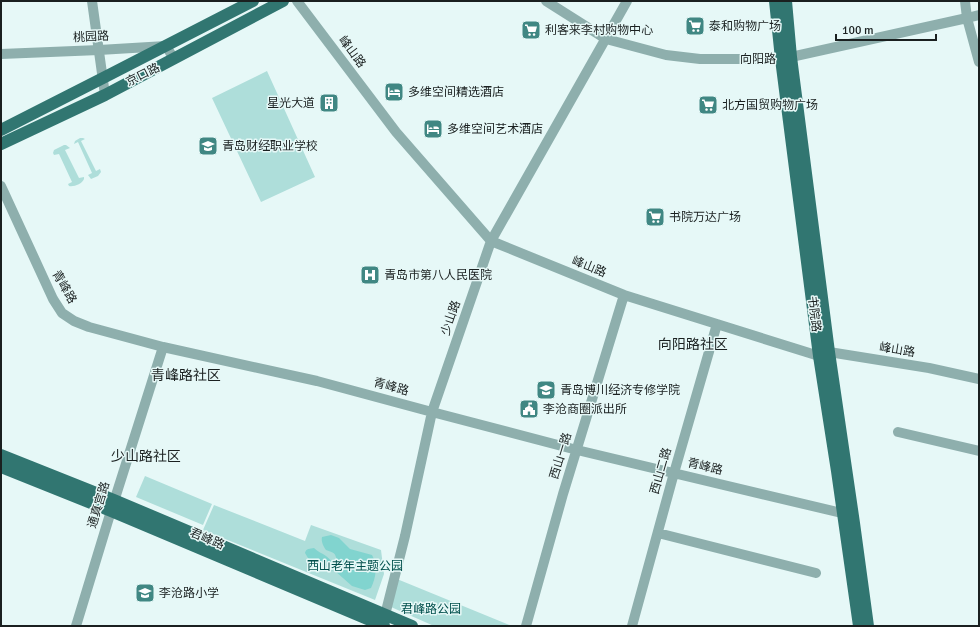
<svg xmlns="http://www.w3.org/2000/svg" width="980" height="627" font-family="Signika,'Noto Sans SC',sans-serif">
  <rect width="100%" height="100%" fill="#e6f8f7"/>
  <!-- green -->
  <path fill="#aededa" d="M267,71L315,177L261,202L212,98Z
    M80,138H83L85,139L81,141L96,171L100,169L101,172L98,176L91,179L88,175L92,173L78,142L74,144L75,141Z
    M64,145H66L70,148L65,150L79,178L84,177V179C82,184 74,187 69,186L68,184L72,182L59,154L54,155L53,153L54,150Z
    M145,476L212,504L203,525L136,497Z
    M214,505L305,541L311,525L381,550L384,574L375,600L203,530Z
    M397,579L512,626H434L391,607Z"/>
  <!-- water -->
  <path fill="#81d4cf" d="M331,535L339,538L350,549L372,555C378,565 376,578 371,588L365,590L352,586L335,571L318,566L308,558L305,553C306,548 310,549 314,548C318,552 322,553 326,556C329,558 331,561 333,563L337,561C335,552 334,553 326,550C323,546 321,541 322,537Z"/>
  <g fill="none" stroke-linecap="round" stroke-linejoin="round">
    <!-- minor -->
    <path stroke="#8eafad" stroke-width="10" d="M92,1L105,95
      M297,1L396,132L491,241L624,295L819,356L829,352L929,368L979,379
      M546,1L606,39L666,55L700,59H781
      M965,1L967,18L979,62
      M1,54L99,50L166,46L174,59
      M791,57L967,18L979,15
      M1,186L53,299L62,313L74,321L89,327L163,347L317,381L432,412L577,450L850,515
      M898,432L979,451
      M658,533L816,573
      M385,622V615L405,536L432,412L491,241L627,1
      M76,626L111,511L163,347
      M526,626L563,494L624,295
      M632,626L674,473L717,324"/>
    <!-- major -->
    <path stroke="#317671" stroke-width="12" d="M775,1L781,59L819,356L837,471L859,626
      M786,1L791,57L829,352L854,523L868,626
      M1,130L103,78L253,1
      M1,144L105,95L283,1
      M1,455L114,500L412,626
      M1,467L111,511L384,626"/>
  </g>
  <!-- icons -->
  <defs>
    <g id="supermarket-square" transform="scale(1)"><rect x="-9" y="-9" width="18" height="18" rx="4" fill="#408783" stroke="#e6f8f7"/><path d="M-6-5.5h2.5l.6 2H6L4.5 2H-2.5L-4.4-4H-6ZM-1.5 3.2a1.3 1.3 0 1 0 .1 0ZM3 3.2a1.3 1.3 0 1 0 .1 0Z" fill="#fff"/></g>
    <g id="hotel-square" transform="scale(1)"><rect x="-9" y="-9" width="18" height="18" rx="4" fill="#408783" stroke="#e6f8f7"/><path d="M-6-4.5h1.5V1H6V5H4.5V3h-9V5H-6ZM-4 0a1.8 1.8 0 1 1 3.6 0ZM.5 0V-2.5h3Q6-2.5 6 0Z" fill="#fff"/></g>
    <g id="building-square" transform="scale(1)"><rect x="-9" y="-9" width="18" height="18" rx="4" fill="#408783" stroke="#e6f8f7"/><path d="M-4-6H4V6H1V3H-1V6H-4ZM-2.5-4.3h1.7v1.8h-1.7ZM.8-4.3h1.7v1.8H.8ZM-2.5-1h1.7V.8h-1.7ZM.8-1h1.7V.8H.8Z" fill="#fff"/></g>
    <g id="school-square" transform="scale(1)"><rect x="-9" y="-9" width="18" height="18" rx="4" fill="#408783" stroke="#e6f8f7"/><path d="M0-5L7-2L0 1L-7-2ZM-4 1L0 2.5L4 1V4Q0 6-4 4Z" fill="#fff"/></g>
    <g id="hospital-square" transform="scale(1)"><rect x="-9" y="-9" width="18" height="18" rx="4" fill="#408783" stroke="#e6f8f7"/><path d="M-5-5h3v3.5h4V-5h3V5h-3V1.5h-4V5h-3Z" fill="#fff"/></g>
    <g id="university-square" transform="scale(1)"><rect x="-9" y="-9" width="18" height="18" rx="4" fill="#408783" stroke="#e6f8f7"/><path d="M0-5L7-2L0 1L-7-2ZM-4 1L0 2.5L4 1V4Q0 6-4 4Z" fill="#fff"/></g>
    <g id="civic-square" transform="scale(1)"><rect x="-9" y="-9" width="18" height="18" rx="4" fill="#408783" stroke="#e6f8f7"/><path d="M-.6-6.5H3V-4.5H.6V-3L4-1V1h2V6H-6V1h2V-1L-.6-3ZM-1.2 2.5V6h2.4V2.5Z" fill="#fff"/></g>
  </defs>
  <g fill-rule="evenodd">
    <use href="#supermarket-square" x="695" y="26"/>
    <use href="#supermarket-square" x="531" y="30"/>
    <use href="#hotel-square" x="394" y="92"/>
    <use href="#building-square" x="329" y="103"/>
    <use href="#supermarket-square" x="708" y="105"/>
    <use href="#hotel-square" x="433" y="129"/>
    <use href="#school-square" x="208" y="146"/>
    <use href="#supermarket-square" x="655" y="217"/>
    <use href="#hospital-square" x="370" y="275"/>
    <use href="#university-square" x="546" y="390"/>
    <use href="#civic-square" x="529" y="409"/>
    <use href="#school-square" x="145" y="593"/>
  </g>
  <g text-anchor="middle" dominant-baseline="central" stroke-width="3" stroke-linejoin="round" paint-order="stroke">
    <!-- poi labels -->
    <g font-size="12" fill="#1a2020" stroke="#e6f8f7" text-anchor="start">
      <text x="709" y="26">泰和购物广场</text>
      <text x="545" y="30">利客来李村购物中心</text>
      <text x="408" y="92">多维空间精选酒店</text>
      <text x="315" y="103" text-anchor="end">星光大道</text>
      <text x="722" y="105">北方国贸购物广场</text>
      <text x="447" y="129">多维空间艺术酒店</text>
      <text x="222" y="146">青岛财经职业学校</text>
      <text x="669" y="217">书院万达广场</text>
      <text x="384" y="275">青岛市第八人民医院</text>
      <text x="560" y="390">青岛博川经济专修学院</text>
      <text x="543" y="409">李沧商圈派出所</text>
      <text x="159" y="593">李沧路小学</text>
    </g>
    <!-- street labels -->
    <g font-size="12" fill="#1a2020" stroke="#e6f8f7">
      <text transform="translate(91 37) rotate(-3)">桃园路</text>
      <text transform="translate(352 52) rotate(53)">峰山路</text>
      <text x="758" y="59">向阳路</text>
      <text transform="translate(143 75) rotate(-27)">京口路</text>
      <text transform="translate(589 267) rotate(22)">峰山路</text>
      <text transform="translate(64 287) rotate(60)">青峰路</text>
      <text transform="translate(814 314) rotate(83)">书院路</text>
      <text transform="translate(451 318) rotate(-71)">少山路</text>
      <text transform="translate(897 350) rotate(9)">峰山路</text>
      <text transform="translate(391 387) rotate(15)">青峰路</text>
      <text transform="translate(561 456) rotate(-73)">西山一路</text>
      <text transform="translate(705 467) rotate(13)">青峰路</text>
      <text transform="translate(661 471) rotate(-74)">西山二路</text>
      <text transform="translate(99 505) rotate(-73)">通真宫路</text>
      <text transform="translate(207 539) rotate(23)">君峰路</text>
    </g>
    <!-- park labels -->
    <g font-size="12" fill="#004f4c" stroke="#e6f8f7">
      <text x="355" y="566">西山老年主题公园</text>
      <text x="431" y="609">君峰路公园</text>
    </g>
    <!-- quarter labels -->
    <g font-size="14" fill="#1a2020" stroke="#e6f8f7">
      <text x="693" y="344">向阳路社区</text>
      <text x="186" y="375">青峰路社区</text>
      <text x="146" y="456">少山路社区</text>
    </g>
  </g>
  <!-- border -->
  <rect width="980" height="627" fill="none" stroke="#1a2020" stroke-width="4"/>
  <!-- scale -->
  <path d="M836 34v6h100v-6" fill="none" stroke="#1a2020" stroke-width="2"/>
  <text x="842" y="34" font-size="12" fill="#1a2020" stroke="#e6f8f7" stroke-width="3" paint-order="stroke">100 m</text>
</svg>
